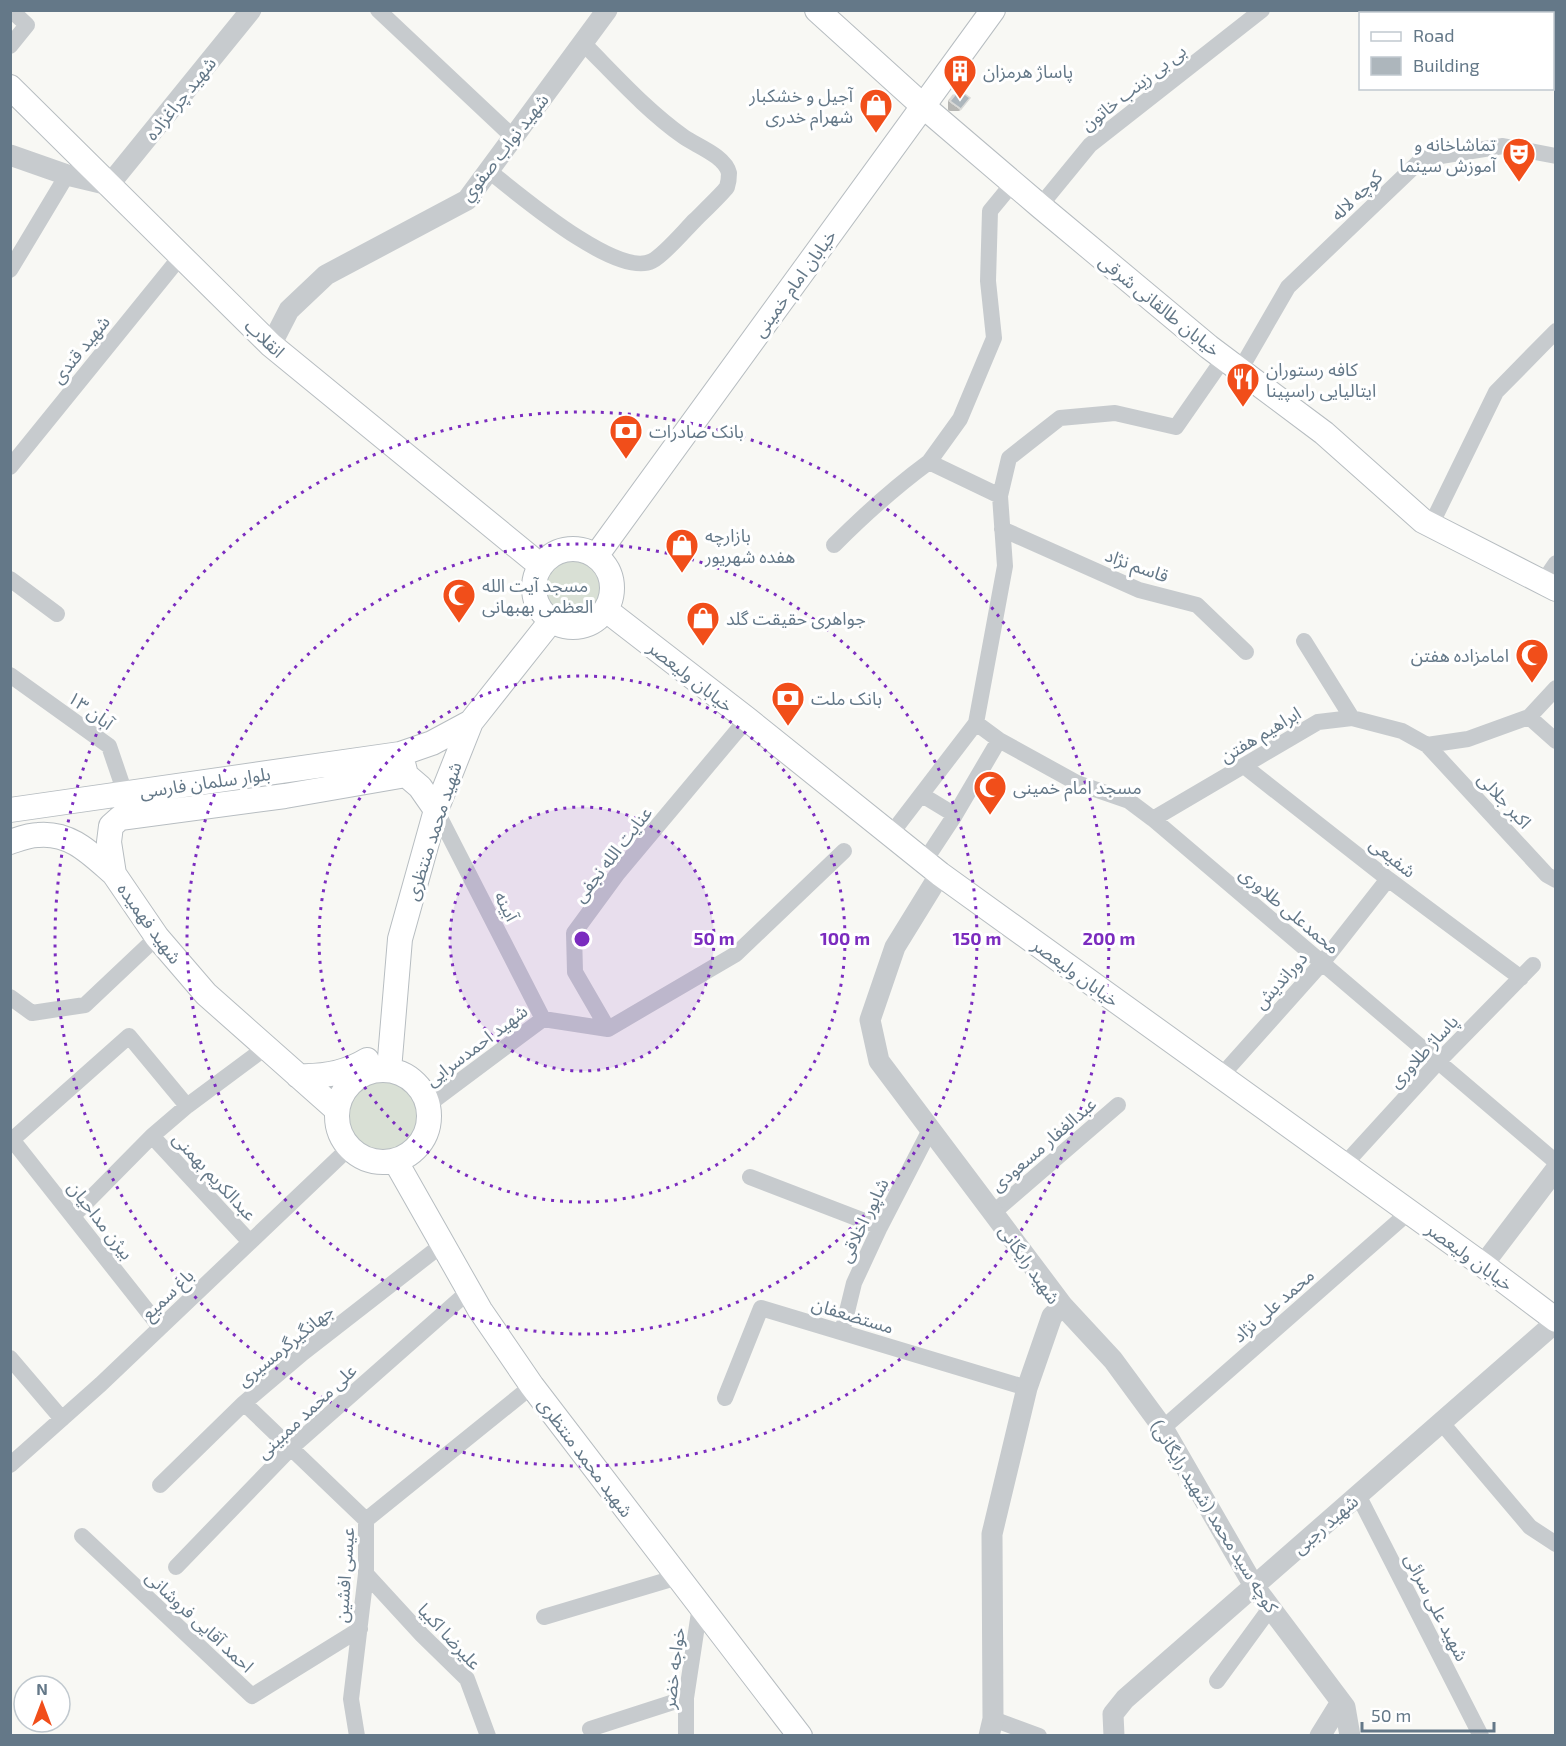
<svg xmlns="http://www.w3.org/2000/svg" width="1566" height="1746" font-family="'Exo 2','Noto Sans Arabic',sans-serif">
  <defs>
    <filter id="shadow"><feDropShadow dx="-5.5" dy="5.5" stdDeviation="0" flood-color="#0004"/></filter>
  </defs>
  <rect width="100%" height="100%" fill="#f8f8f4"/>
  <!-- green -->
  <path fill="#d9e0d5" d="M540 589a34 34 0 1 1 68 0a34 34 0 1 1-68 0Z
    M348 1116a35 35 0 1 1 70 0a35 35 0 1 1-70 0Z"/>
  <!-- building -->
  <path fill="#adb6bc" stroke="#d9d9d7" stroke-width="1.5" filter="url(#shadow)" d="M959,90L970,98L961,109L950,101Z"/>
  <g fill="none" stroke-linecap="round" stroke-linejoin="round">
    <!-- secondary casing -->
    <g stroke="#b7bdc1" stroke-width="26">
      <path id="secondary" d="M817,10L923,106L1040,206L1209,347L1324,433L1423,521L1556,589
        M10,87L271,345L541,566
        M534 588a39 39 0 1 1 78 0a39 39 0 1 1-78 0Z
        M596,556L993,10
        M606,610L747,719L940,874L1483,1265L1556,1320
        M402,759L406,775L420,787L436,810
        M10,810L400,754L432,743L471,722
        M10,842C19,839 29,835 38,835C71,832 91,854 114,874
        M337 1116a46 46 0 1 1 92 0a46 46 0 1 1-92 0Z
        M389,1070L400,939L436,810L471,722L551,621
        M298,1076C322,1077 346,1073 367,1060
        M337,1110L206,994L157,937L114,874L109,842L111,826L120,818L285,796L406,775
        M396,1162L480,1310L532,1386L800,1736"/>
    </g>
    <!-- minor -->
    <path stroke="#c7cbce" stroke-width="16" d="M378,10L514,138
      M10,46L27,25L11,10
      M489,171C517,193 617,279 652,261C664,255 685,230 695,220C702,213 723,193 727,187C728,184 729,176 729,173C725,156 697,146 684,137C646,110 616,76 583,43
      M1040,206L1090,145L1262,10
      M10,270L67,175
      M1240,370L1288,287L1422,159L1503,146L1556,156
      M10,467L181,256
      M1000,496L929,462L960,419L994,338L988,281L990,211L1013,183
      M1431,525L1496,392L1556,331
      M1002,529L1139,590L1197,605L1246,652
      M834,545C864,515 895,487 929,462
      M10,579L57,614
      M1543,582L1556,563
      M1304,641L1352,718
      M10,675L109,746L125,793
      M1529,717L1556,741
      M976,723L999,740L1077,783L1129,801L1153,819L1556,1162
      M1427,745L1547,875L1556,880
      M1244,766L1388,879L1521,978
      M922,795L955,815
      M436,810L543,1019
      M1153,819L1318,722L1352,718L1402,731L1427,745L1468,739L1529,717L1556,688
      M891,834L976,723L1005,566L1000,496L1009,458L1060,418L1115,413L1176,427L1224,358
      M924,862L955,815L999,740
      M10,997L32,1013L85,1005L157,937
      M608,1029L575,972L574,933L618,873L747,719
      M1221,1076L1322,963L1388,879
      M429,1104L543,1019L608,1029L736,954L844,851
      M152,1136L250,1242
      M10,1137L160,1327
      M13,1139L129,1036L187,1106
      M1344,1165L1438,1062L1533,965
      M750,1177L880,1227
      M994,1212L1118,1105
      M73,1216L152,1136L187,1106L265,1048
      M842,1332L854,1283L880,1227L930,1130
      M10,1358L62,1419
      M725,1398L761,1308L1027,1388
      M244,1403L366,1520
      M1441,1422L1530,1527L1556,1544
      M1163,1428L1409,1212
      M10,1465L101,1384L349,1148
      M160,1485L244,1403L303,1353L443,1244
      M1358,1495L1481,1736
      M82,1536L252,1696L360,1629
      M176,1567L291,1448L469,1291
      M366,1574L422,1635L467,1679L488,1736
      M544,1617L678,1577
      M1217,1681L1271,1607
      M993,1719L1039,1736
      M590,1729L686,1698
      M357,1736L351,1699L366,1574V1520L532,1386
      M686,1736V1698L700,1606"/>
    <!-- tertiary -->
    <path stroke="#c7cbce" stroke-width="21" d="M10,155L67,175L109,185L251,10
      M271,345L289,310L326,275L467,200L607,10
      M940,874L895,947L870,1020L879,1061L1063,1306L1113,1360L1163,1428L1254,1586L1345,1707L1350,1736
      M1483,1265L1556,1169
      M989,1736L993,1719L992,1534L1027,1388L1052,1316L1063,1306
      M1114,1736L1113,1714L1125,1699L1556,1322
      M1320,1736L1341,1702"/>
    <!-- secondary -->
    <use href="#secondary" stroke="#fff" stroke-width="24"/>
  </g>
  <!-- distance rings -->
  <circle cx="582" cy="939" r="132" fill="#7b2cbf" fill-opacity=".12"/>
  <g fill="none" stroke="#7b2cbf" stroke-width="3" stroke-dasharray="3 6">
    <circle cx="582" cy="939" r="132"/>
    <circle cx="582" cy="939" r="263"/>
    <circle cx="582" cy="939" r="395"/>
    <circle cx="582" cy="939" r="527"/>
  </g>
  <!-- icons -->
  <defs>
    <g id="building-pin" transform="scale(1.725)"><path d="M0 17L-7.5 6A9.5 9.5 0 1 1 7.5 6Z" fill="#f14e1a" stroke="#fff"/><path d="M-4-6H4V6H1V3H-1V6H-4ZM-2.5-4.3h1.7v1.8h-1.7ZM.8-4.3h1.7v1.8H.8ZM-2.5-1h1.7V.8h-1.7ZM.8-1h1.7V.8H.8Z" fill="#fff"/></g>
    <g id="shop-pin" transform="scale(1.725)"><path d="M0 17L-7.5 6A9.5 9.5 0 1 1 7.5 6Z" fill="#f14e1a" stroke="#fff"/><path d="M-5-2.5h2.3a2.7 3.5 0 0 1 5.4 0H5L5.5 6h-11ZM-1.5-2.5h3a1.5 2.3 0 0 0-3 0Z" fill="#fff"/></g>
    <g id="theatre-pin" transform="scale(1.725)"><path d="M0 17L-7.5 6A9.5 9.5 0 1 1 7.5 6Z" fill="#f14e1a" stroke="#fff"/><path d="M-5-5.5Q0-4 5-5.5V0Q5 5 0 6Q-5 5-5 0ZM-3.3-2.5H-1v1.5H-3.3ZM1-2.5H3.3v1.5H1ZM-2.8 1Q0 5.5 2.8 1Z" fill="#fff"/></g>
    <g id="restaurant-pin" transform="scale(1.725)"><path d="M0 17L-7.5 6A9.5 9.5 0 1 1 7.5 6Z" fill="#f14e1a" stroke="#fff"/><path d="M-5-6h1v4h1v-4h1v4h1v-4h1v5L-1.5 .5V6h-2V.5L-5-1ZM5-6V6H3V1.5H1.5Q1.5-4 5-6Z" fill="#fff"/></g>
    <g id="bank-pin" transform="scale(1.725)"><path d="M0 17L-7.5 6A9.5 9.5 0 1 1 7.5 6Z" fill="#f14e1a" stroke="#fff"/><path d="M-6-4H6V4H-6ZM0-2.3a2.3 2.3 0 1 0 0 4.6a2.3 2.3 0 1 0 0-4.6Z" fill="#fff"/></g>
    <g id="mosque-pin" transform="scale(1.725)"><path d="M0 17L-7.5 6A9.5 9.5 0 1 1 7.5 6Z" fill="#f14e1a" stroke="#fff"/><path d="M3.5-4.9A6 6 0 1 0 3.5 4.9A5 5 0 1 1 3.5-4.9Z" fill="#fff"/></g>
  </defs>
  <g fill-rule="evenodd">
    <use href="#building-pin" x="960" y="71"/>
    <use href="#shop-pin" x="876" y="105"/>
    <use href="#theatre-pin" x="1519" y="154"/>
    <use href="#restaurant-pin" x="1243" y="379"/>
    <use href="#bank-pin" x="626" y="431"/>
    <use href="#shop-pin" x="682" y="545"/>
    <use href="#mosque-pin" x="459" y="595"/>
    <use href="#shop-pin" x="703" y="618"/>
    <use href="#mosque-pin" x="1532" y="655"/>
    <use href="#bank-pin" x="788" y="698"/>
    <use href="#mosque-pin" x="990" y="787"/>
  </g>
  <g text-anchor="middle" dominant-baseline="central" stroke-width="6" stroke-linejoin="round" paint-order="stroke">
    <!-- poi labels -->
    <g font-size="18" fill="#647888" stroke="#fff" text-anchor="start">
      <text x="983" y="71">پاساژ هرمزان</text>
      <text x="853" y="95" text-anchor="end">آجیل و خشکبار<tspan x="853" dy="21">شهرام خدری</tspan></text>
      <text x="1496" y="144" text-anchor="end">تماشاخانه و<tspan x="1496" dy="21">آموزش سینما</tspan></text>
      <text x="1266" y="369">کافه رستوران<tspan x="1266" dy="21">ایتالیایی راسپینا</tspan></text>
      <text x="649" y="431">بانک صادرات</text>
      <text x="705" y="535">بازارچه<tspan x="705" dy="21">هفده شهریور</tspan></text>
      <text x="482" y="585">مسجد آیت الله<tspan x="482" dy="21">العظمی بهبهانی</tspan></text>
      <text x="726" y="618">جواهری حقیقت گلد</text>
      <text x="1509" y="655" text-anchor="end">امامزاده هفتن</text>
      <text x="811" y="698">بانک ملت</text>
      <text x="1013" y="787">مسجد امام خمینی</text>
    </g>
    <!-- street labels -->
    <g font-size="18" fill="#647888" stroke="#fff">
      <text transform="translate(1133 87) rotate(-38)">بی بی زینب خاتون</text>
      <text transform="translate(180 98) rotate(-51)">شهید چراغزاده</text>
      <text transform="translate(504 147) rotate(-52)">شهید نواب صفوي</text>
      <text transform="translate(1356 195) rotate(-44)">کوچه لاله</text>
      <text transform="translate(794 283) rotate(-54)">خیابان امام خمینی</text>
      <text transform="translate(1160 305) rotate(39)">خیابان طالقانی شرقی</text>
      <text transform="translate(265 338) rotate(43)">انقلاب</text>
      <text transform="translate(80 349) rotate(-51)">شهید قندی</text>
      <text transform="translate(1137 565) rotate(20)">قاسم نژاد</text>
      <text transform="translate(691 676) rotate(38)">خیابان ولیعصر</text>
      <text transform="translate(91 710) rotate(36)">۱۳ آبان</text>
      <text transform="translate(1260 734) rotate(-31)">ابراهیم هفتن</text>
      <text transform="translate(205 782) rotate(-8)">بلوار سلمان فارسی</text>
      <text transform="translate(1505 800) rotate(47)">اکبر جلالی</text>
      <text transform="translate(433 831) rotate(-72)">شهید محمد منتظری</text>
      <text transform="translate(612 854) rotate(-52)">عنایت الله نجفی</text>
      <text transform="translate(1393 857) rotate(38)">شفیعی</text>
      <text transform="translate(507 906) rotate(63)">آبینه</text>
      <text transform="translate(1290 910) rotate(40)">محمدعلی طلاوری</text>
      <text transform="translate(150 923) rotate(54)">شهید فهمیده</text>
      <text transform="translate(1076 972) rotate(36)">خیابان ولیعصر</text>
      <text transform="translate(1280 980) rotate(-48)">دوراندیش</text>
      <text transform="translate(476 1045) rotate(-37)">شهید احمدسرایی</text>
      <text transform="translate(1423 1051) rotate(-47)">پاساژ طلاوری</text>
      <text transform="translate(1043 1144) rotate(-41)">عبدالغفار مسعودی</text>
      <text transform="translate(215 1176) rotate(47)">عبدالکریم بهمنی</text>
      <text transform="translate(101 1220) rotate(52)">بیژن مداحیان</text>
      <text transform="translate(863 1220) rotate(-64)">شاپور اخلاقی</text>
      <text transform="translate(1470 1256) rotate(36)">خیابان ولیعصر</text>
      <text transform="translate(1030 1264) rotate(55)">شهید رایگانی</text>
      <text transform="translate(167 1294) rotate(-44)">باغ سمیع</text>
      <text transform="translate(1273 1305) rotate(-41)">محمد علی نژاد</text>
      <text transform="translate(853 1315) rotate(17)">مستضعفان</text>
      <text transform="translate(285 1345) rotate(-39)">جهانگیرگرمسیری</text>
      <text transform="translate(306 1411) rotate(-43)">علی محمد ممبینی</text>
      <text transform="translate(586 1457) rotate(53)">شهید محمد منتظری</text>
      <text transform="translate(1215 1516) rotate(58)">کوچه سید محمد (شهید رایگانی)</text>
      <text transform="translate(1325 1524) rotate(-41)">شهید رجبی</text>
      <text transform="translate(344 1575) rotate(-86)">عیسی افشین</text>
      <text transform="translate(1437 1607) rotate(63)">شهید علی سرائی</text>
      <text transform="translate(200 1621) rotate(43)">احمد آقایی فروشانی</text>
      <text transform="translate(450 1636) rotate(47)">علیرضا اکبیا</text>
      <text transform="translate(673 1668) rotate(-83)">خواجه خضر</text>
    </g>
  </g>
  <circle cx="582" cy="939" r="9" fill="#7b2cbf" stroke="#fff" stroke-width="3"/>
  <g font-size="18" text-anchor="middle" font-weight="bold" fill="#7b2cbf" stroke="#fff" stroke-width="6" stroke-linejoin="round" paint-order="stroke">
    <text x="714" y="945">50 m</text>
    <text x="845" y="945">100 m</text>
    <text x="977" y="945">150 m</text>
    <text x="1109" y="945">200 m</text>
  </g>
  <!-- border -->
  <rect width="1566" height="1746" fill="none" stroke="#647888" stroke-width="24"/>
  <!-- legend -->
  <rect x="1359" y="12" width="195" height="78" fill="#ffffff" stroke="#c1c9cf" stroke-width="1.5"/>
  <rect x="1371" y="32" width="30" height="9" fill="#ffffff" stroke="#c1c9cf" stroke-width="1.5"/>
  <text x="1413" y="42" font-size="18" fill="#647888">Road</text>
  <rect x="1371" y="57" width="30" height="18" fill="#adb6bc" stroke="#c1c9cf" stroke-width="1.5"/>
  <text x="1413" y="72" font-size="18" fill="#647888">Building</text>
  <!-- north arrow -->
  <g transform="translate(42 1704)"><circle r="28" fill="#ffffff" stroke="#c1c9cf" stroke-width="1.5"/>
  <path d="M0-4.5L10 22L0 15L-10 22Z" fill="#f14e1a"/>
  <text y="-9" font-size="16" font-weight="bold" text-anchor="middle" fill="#647888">N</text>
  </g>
  <!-- scale -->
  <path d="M1362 1722v9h132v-9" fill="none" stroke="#647888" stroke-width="3"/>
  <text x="1371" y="1722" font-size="18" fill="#647888" stroke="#ffffff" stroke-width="4.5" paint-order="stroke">50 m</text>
</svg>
